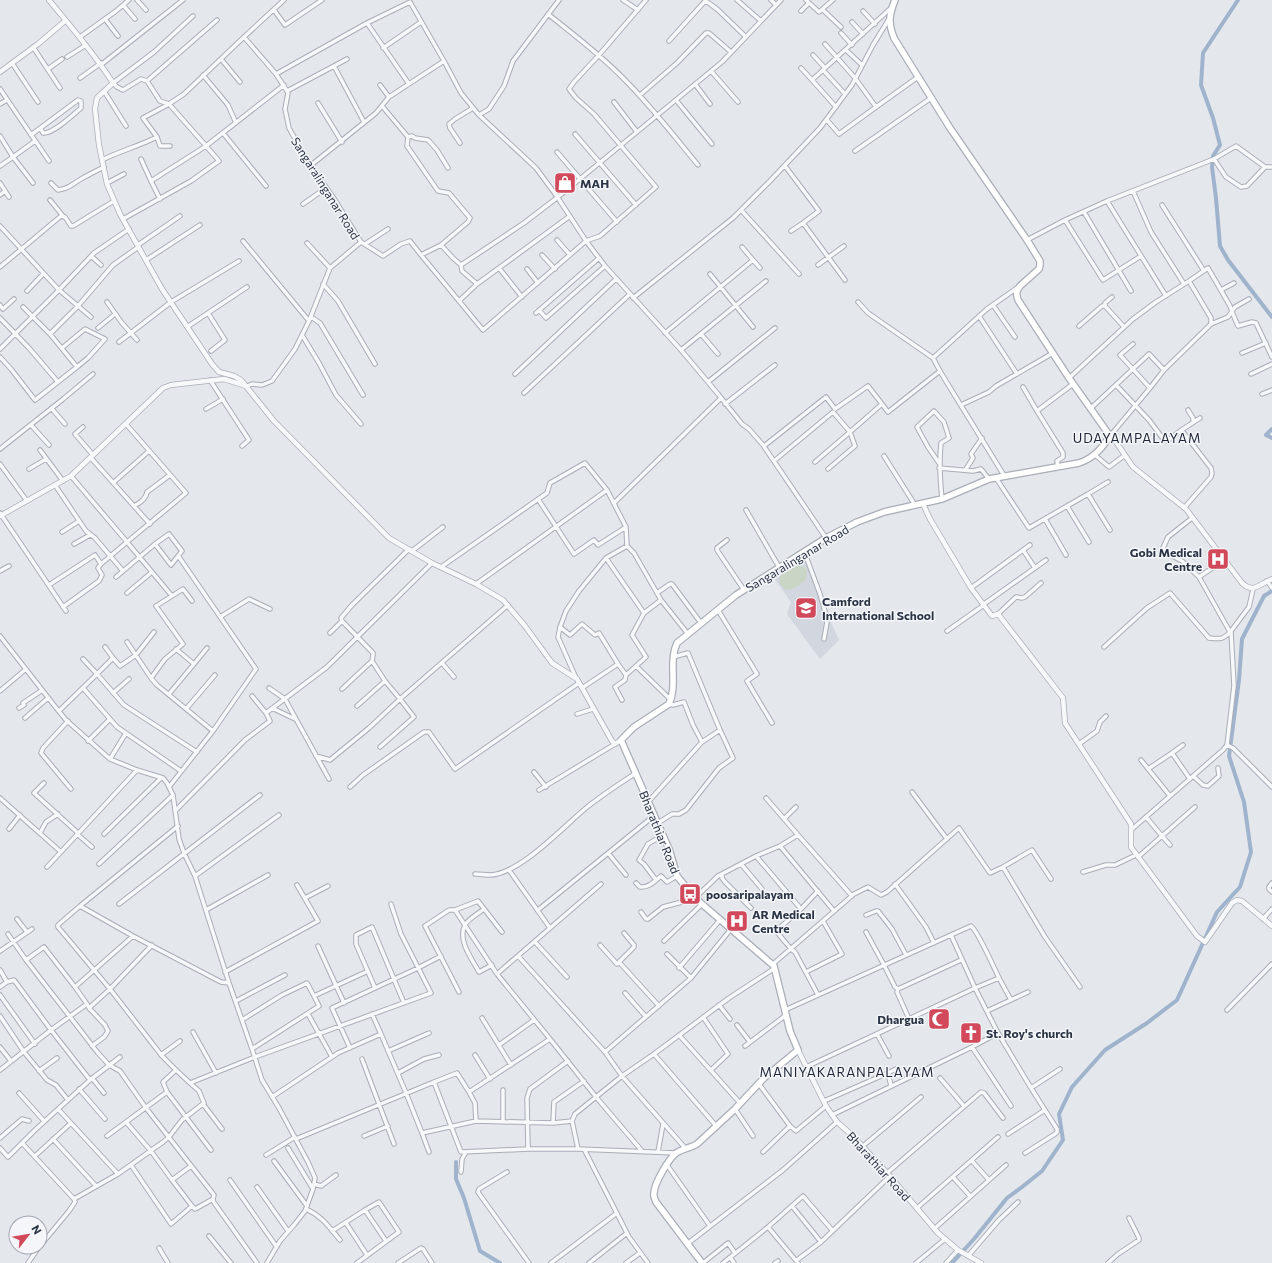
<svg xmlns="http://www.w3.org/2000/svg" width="1272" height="1263" font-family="Commissioner,sans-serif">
  <rect width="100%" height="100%" fill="#e4e7ec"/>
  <!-- built -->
  <path fill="#d2d6de" d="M803,555L817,592L839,640L820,659L787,614L791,602L772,575Z"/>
  <!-- green -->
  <path fill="#c9d6c5" d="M797,565L805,568L807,571L806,579C800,585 788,596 781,585C779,582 779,579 780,576Z"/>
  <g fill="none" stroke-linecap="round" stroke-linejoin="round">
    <!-- canal -->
    <path stroke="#9fb4cc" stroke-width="4" d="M1238,0L1203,53L1201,85L1213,118L1220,145L1213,156L1212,167L1216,198L1220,246L1228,260L1272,317
      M1272,429L1266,435L1272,438
      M456,1162V1179L464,1198L480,1251L500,1263
      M952,1263L974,1239L1007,1198L1022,1187L1042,1171L1063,1140L1059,1114L1072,1087L1105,1050L1147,1023L1177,1000L1217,912L1240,887L1251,852L1244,802L1229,756L1239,680L1242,639L1264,596L1272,591"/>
    <!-- minor casing -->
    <g stroke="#a9aeb7" stroke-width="5.5">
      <path id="minor" d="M137,0L146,10
        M559,0L513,61L504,86L489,109L479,115L536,168L556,195L586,241L605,266L681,350L718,394L742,424L749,429L763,445L826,538
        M623,0L638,10
        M737,0L761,21
        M771,0L776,5
        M806,0L819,12L833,0
        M706,1L717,9L746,37
        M123,5L135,19
        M274,10L285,25L322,0
        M823,10L841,27
        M801,11L809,3
        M863,11L875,24
        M548,14C574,35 601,55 624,79C651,106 674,136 698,165
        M193,16L154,52L113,83L117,87L123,90L141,79L147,81L160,101L169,104L184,94L244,37L276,74L287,91L288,93L285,109L289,128L308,162L333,197L361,242L330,268L309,321L295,349L272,381L262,385L252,384L247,386
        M105,19L118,36
        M852,22L863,34
        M367,23L409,84
        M841,33L852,45
        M80,37L116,11L129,0
        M244,37L284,0
        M669,41L706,0
        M825,44L855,78L876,107L839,134L827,120
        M33,47L60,88
        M383,48L421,22
        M846,50L862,65
        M813,55L825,68
        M67,57L86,45
        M221,59L240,82
        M12,63L38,102
        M102,64L183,0
        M334,66L347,59
        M801,68L812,80
        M48,69L62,59
        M823,70L845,94
        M711,71L738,102
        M276,74L367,23L410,2L444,61
        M203,75L228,105L236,123
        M80,78L101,63
        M147,81L217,20
        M695,84L710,104
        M380,85L389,97
        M0,89L49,161
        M104,91L126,126
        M287,91L334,66L364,122
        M640,95L677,63L706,33H709L731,52
        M676,100L712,144
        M614,102L637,132
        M318,103L342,142
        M0,104L7,100
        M382,106L408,137L412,136L415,138L428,140L437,150L448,168
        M836,107L812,80L891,8
        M876,107L918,77
        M223,133L266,186
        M575,134L636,205
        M31,135L78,100L81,101V108C73,115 53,134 43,133L41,129
        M0,136L13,157L0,166
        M408,137L407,146L438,191L449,193L470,218L468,222L441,245
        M460,143L450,128L449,124L455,119L473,108
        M170,146H160L157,137L143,118L169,104L206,146L284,85
        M855,151L931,98
        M557,152L617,222
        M1214,159L1226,177L1241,187L1247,186L1265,167
        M102,160C120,151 139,146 157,137
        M310,166L376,113L389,97L444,61L461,93L479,115
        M785,166L819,211L803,223L845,280
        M151,181L160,199
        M0,183L9,197
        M33,183L13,157L35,141
        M51,183L58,190C70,188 71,185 81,179C88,175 96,171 104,167
        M107,183L124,174
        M1133,191L1151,232L1184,284
        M0,195L5,191
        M50,200L63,216
        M1107,201L1166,296
        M303,204L326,188
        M1162,205L1204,271
        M741,210L799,274
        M1084,212L1131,291
        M123,219L191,181L219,161L206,146L151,181L141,159
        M1065,220L1103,280L1141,256
        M0,226L59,290L0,349
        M791,231L803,223
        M557,240L570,255
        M1027,240L1065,220L1107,201L1214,159L1236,146L1265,167H1272
        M243,241L309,321
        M361,242L383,256L401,244L410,241L421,255L441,245L453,258L461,265L524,223L558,197L722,62L781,0
        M307,243L330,268
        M365,244L388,229
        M421,255L483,330L586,241L600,236L656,187L594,114L576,98L569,89L574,82L599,55L646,0
        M542,255L555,269
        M91,256L101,265
        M146,260L200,225
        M753,260L760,268
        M818,265L844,246
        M0,267L61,216L65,217L71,226H73L114,201
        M499,268L522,297
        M527,269L538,283
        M710,274L753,327
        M1189,281L1208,268L1230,306L1232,312L1238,326L1252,322L1256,323L1272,357
        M323,284L338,301L375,364
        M477,284L570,216
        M1221,290L1234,283
        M27,291L43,274
        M633,298L733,218L770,181L820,128L852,85L873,45L889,19
        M459,301L477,284L462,271L461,265
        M107,302L122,323L137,340
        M858,302L868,313L933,358L941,373L1005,477
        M0,305L3,309L14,299
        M993,305L1015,337
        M1105,306L1124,327
        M539,310L546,318L605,266
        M208,313L225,340L211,351
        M536,313L599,258
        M979,316L1017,374
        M91,317L59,290L94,253L129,229
        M311,317L320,323L363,395
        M0,318L29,348L58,382
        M1079,326L1102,306H1105V303L1112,297
        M187,327L247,287
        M98,328L115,314
        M665,333L753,260L742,247
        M50,334L78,306L113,265L137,248L139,247L138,245L180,216
        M701,334L718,354
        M302,335L319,363L336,395L361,424
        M119,342L171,302L239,261
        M62,348L85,329L105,339L88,358L77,367
        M681,350L766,281
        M1242,353L1266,343
        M0,357L11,369L35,400L77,367L50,334L23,307
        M933,358L987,309L1017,288
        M515,374L616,279
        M1251,374L1272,364
        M1069,378L1133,319L1156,302L1189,281L1211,318V324
        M210,380L249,440L242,446
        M708,382L775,328
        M1116,385L1149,420L1164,440L1167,441L1179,432H1183L1211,468L1212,473L1211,477L1184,508
        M1023,387L1037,411
        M1150,388L1164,370L1211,324L1228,317L1235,307L1249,299
        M524,393L630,294
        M1262,394L1272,390
        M725,404L775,365
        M961,405L989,392L996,386L1053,353
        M52,409L65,424
        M206,409L223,399
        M1090,409L1149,354L1164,370
        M1188,410L1193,418V422
        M31,425L49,445
        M83,427L75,434L93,455
        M1180,431L1200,418
        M1110,436L1150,388L1120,355L1133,344
        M764,446L826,397L835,409L868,386L882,404
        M0,449L62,400L93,374
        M40,450L63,481
        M1095,455L1109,467L1125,455
        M884,456L915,505
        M91,458L150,524
        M774,461L833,412L850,432L882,404L888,412L940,371
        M815,462L850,432L855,446L828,469
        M939,463L928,447L917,427L934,411L944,422L949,438L941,443C939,462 940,480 942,499
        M0,464L27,501
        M1058,467L1057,461L1063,457V453L1037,411L1073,384
        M939,468L973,471L981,469L989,479
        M29,469L46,459
        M966,469L973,458L971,454L982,438
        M71,476L127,542L186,493L126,424
        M996,478L1029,528L1088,494L1110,530
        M113,483L149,451
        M55,485L86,531L95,538L123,571
        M1088,494L1108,482
        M538,499L574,554L594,540L598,545L626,527
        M614,503L721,398
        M134,506C140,503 146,499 147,492L170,475
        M1067,506L1089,542
        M746,510L779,567
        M0,513L66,611
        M1192,518L1168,537L1163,548L1165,552L1182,561L1199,577
        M1045,519L1066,555
        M62,532L79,521
        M727,540L717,548V550L744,590
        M74,544L90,535
        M1023,550L1035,568
        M412,551L443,527
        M804,551L820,594L826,615L827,622L824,639
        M1224,560L1199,577L1230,632
        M441,567L547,493L550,483L585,463L607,490L626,527L627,546
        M0,571L9,566
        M116,577L155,544L169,534L182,551L171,565L155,544
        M1267,581L1272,588
        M476,584L607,490
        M49,585L95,555L101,564L127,542L172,596L156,606L183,644L165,659L151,678L157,685L213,731
        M971,588L1030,545
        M127,593L152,572
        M657,593L670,584H672L701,623
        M172,596L183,589L192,601
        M984,604L1046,560
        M63,607L99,581L102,575L98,568L101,564
        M718,610L757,674L747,681L772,723
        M644,613L661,600
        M998,614L1016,597L1022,598L1025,597L1041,583
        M220,617L249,599L270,609
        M342,621L373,653V655L372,661L342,689
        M560,627L570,635L582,624L595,635L599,633L618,664L626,675L646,657L632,635L644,613L606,558
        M947,631L984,605
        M154,632L136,655L120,666L113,658L97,674L124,705L197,752
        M330,633L342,621L341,618L352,605L408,550
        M0,636L57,709L66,720L110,759L137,770L163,778L167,783L173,795L179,839L184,853L195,876L229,983L252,1049L262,1080L279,1108L308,1162L315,1178L313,1189L305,1211L294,1225L280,1241L267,1263
        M127,642L151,678
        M105,647L113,658
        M1104,647L1147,608L1170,593L1209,638C1220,639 1223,640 1231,631
        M372,661L385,681
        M442,663L454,677
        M194,664L207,648
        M636,666L671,700
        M576,678L558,637L560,627L566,611L579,591L606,558L627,546L634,553L661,600L688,634
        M83,688L110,719
        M269,688L285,699L329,779
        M582,688L618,664
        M0,691L26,669
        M113,693L129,679
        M169,694L194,664L176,649
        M252,696L266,713
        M622,700L615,687L625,680L626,675
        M669,704L673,705L684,702L693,725L702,742
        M357,706L385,681L400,699L508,605
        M19,708L24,705L23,703L41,691
        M272,708L295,719
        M186,709L215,675
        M59,711L97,674L83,659
        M577,714L593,709
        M25,718L48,698
        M68,721L43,748L41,753L71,789
        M88,741L110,719L117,727L181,771
        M1079,744L1097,731L1100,722L1106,716
        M1227,745L1233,748L1272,787
        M1172,753L1183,745
        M316,756L330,760L369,728L400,699L414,717L380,747
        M110,759L126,733
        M1141,760L1170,796
        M1148,769L1172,753L1190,779
        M534,772L546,787
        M1193,776L1203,785L1208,786L1219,776L1218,768
        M44,783L34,793L78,833
        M169,787L213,731L256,669L179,557
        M350,787L363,775L424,732H429L455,769L579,683
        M539,790L615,744
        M912,792L947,839
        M0,798L61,852
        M766,798L798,835
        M649,801L702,742L720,730
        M175,811L245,740L270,721L266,713L327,667L432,563
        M784,819L796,807
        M658,823L672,814H679L686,810L719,768L733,758L720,730L688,653L673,657
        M9,829L20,815
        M1131,830L1223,750L1227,745L1234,686L1231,631L1249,607L1253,589
        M40,833L46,822L58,814
        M77,834L92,847
        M104,834L161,778
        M1170,845L1162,836L1195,807
        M780,846L834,911
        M608,853L626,875
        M756,856L801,909L776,931L791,949L795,952L818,995
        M1138,857L1162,836L1146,817
        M99,864L173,795
        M741,864L762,889
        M47,867L137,770
        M1003,867L1032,850L1051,879
        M509,870L550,928
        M1083,872L1106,865H1115L1136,855
        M475,874C480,874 485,875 490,875C520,874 563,827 586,808C602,795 619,784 636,773
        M722,874V878L725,882L751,908
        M195,876L279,815
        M656,880L644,864L639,860L648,844L663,835
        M636,883L640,887C648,888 654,882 661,876L667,882L677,876
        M1272,883L1269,887V889L1272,892
        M895,884L926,927L934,943
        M305,898L328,886
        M695,898L718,876L756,856L780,846L798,835L852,896
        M119,904L260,795
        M80,906L178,826
        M484,909C479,913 467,920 465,925C457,940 472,959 479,972L492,965
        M801,909L818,891
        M206,910L268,875
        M455,910L497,974L550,1039L469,1092L475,1103L476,1121
        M538,910L655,815
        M641,912L646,919H648L663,907L686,901L693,897
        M866,915L876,911H878L892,929L906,955
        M17,919L27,932
        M1263,919L1272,909
        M866,932L884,965L895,987L898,989L897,992L909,1019
        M8,934L26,960L98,1053L109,1065L120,1071L146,1108L214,1195L213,1199V1201L257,1263
        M664,941L702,904
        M535,942L567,977
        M152,945L110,989L162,1056L176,1070
        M600,945L617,964L619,962L659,1006
        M318,946L344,1003
        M0,951L32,929
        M667,954L691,978
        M518,956L605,1052L691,978L731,929
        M26,960L44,947L75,987L87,1004
        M619,962L634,947V945L624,933
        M773,964L854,894L868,887L881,895L887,892L959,828L990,873L1003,867L1045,937L1080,987
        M679,968L720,920
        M0,970L7,982L14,980L51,1030
        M225,972L318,921L297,885
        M806,972L842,954L823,921
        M497,974L601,884
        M999,978L1011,1000
        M0,987L7,982
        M75,987L133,936
        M375,988L356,944V935L372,927L404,1003
        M898,989L961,960
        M459,992L425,926L449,910H455L478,901L502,932
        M625,993L646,1017
        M0,995L35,1044
        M236,1001L285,975
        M719,1005L730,1019
        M89,1008L105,1025L108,1031L104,1037L92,1046
        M785,1010L951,935
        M1227,1010L1272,964
        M987,1011L1028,992
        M308,1014L332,1057
        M0,1016L24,1052L47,1080L56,1085L68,1100
        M703,1017L728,1054L711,1070
        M482,1018L511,1065
        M242,1020L282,995L307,983L314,996
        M737,1025L750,1042
        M193,1032L216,1073
        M381,1034L406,1093L422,1133L476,1121L553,1123L572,1121L578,1149
        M877,1034L889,1056
        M679,1035L740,1103
        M550,1039L596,1097L575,1114L572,1121
        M499,1045L534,1020
        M745,1046L786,1015
        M0,1047L11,1061
        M972,1047L1011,1106
        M350,1048L332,1008L418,968L441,956
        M252,1049L319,1006L314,996L368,971
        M388,1051L429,1033
        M605,1052L622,1076L686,1149
        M654,1054L729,998L775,968
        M161,1055L180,1041
        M475,1055L490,1079
        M362,1059L394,1144
        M806,1067L975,988L951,935L971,926C978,931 994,968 999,978L975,988L998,1033
        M0,1070L51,1030L87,1004L89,1008L110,989L58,927V925L80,906L133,936L221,982L229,983
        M39,1071L57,1058
        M398,1073L424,1059L439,1055
        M92,1078L104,1093
        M940,1078L964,1106
        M90,1080L120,1057
        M434,1082L457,1073L469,1092
        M190,1083L176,1070L163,1082L167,1092L126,1122L151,1151L172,1180L192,1206L195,1209L197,1208L213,1199
        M759,1084L790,1126L763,1152
        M891,1086L888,1073L896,1069
        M1031,1088L1060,1069
        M79,1089L105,1119
        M503,1090V1121
        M167,1092L211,1150
        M19,1093L44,1121
        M272,1097L338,1053L381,1034L372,1014
        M824,1101L888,1073
        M203,1104L222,1129
        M58,1109L118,1174
        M735,1109L753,1136
        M832,1115L972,1047L998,1033L1031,1088L1057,1129V1132L1055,1134L1025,1153
        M553,1123L554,1102L584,1081
        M790,1126L796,1131L826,1106
        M422,1133L429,1152
        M1008,1134L1045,1110
        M107,1136L126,1122
        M364,1136L388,1126
        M0,1138L22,1119L29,1121
        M53,1139L96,1186
        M296,1139L434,1082L461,1152L528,1149H578L676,1153
        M22,1143L74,1199L118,1174L163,1142L169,1137L182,1120L204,1103L199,1091L190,1083L255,1057L431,993L401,934L391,904
        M863,1146L921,1097
        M0,1148L8,1157L35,1130L90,1080L51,1030
        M288,1148L313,1189
        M528,1149L527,1098L530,1089L568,1061
        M584,1149L629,1237L648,1263
        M642,1151L596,1097L622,1076L654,1054L717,1127
        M658,1152L663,1124
        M266,1155L295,1137
        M35,1156L71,1123
        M274,1161L307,1206
        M972,1161L989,1180
        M131,1165L171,1224L192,1206
        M667,1165L710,1226
        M461,1172L462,1159L466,1152
        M507,1172L479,1189L478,1192L480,1195L529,1263
        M887,1173L981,1092L984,1093L1003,1118
        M953,1177L970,1196
        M172,1180L191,1166
        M230,1180L276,1246
        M314,1184L321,1186L336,1175
        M257,1187L288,1231
        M792,1206L821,1242
        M917,1208L998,1137
        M306,1209C322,1216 329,1227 340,1240
        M346,1223L367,1255
        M768,1227L798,1263
        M934,1229L1006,1165
        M332,1231L365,1210
        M209,1236L231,1263
        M687,1244L783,1170L837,1122
        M40,1246L69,1211L75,1202L74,1199
        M159,1248L168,1263
        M968,1256L999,1220L1018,1202
        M730,1257L734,1263
        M797,1260L821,1242L890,1176
        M28,1263L39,1247
        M357,1263L399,1232L379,1202L365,1210L386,1241
        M398,1263L421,1248L423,1249L432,1263
        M551,1263L617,1213
        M589,1263L627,1233
        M626,1263L640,1253
        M703,1263L728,1243L735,1253
        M723,1263L768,1227L803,1196L832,1230
        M775,1263L778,1261
        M916,1263L945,1239
        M946,1263L958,1250
        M1108,1263L1118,1254L1139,1240V1238L1129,1218"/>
    </g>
    <!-- tertiary casing -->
    <g stroke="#a9aeb7" stroke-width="6">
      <path id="tertiary" d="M49,0C71,27 94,53 113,83L97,98L95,109L99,145L107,184L120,214L162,289L212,364L219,372L234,376L241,380L274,421L389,538L432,563L476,584L503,600L525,626L552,663L577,679L612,741L615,744L621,740
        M0,72L38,44L65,21
        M1110,436L1114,439L1133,467L1186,509L1242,583C1254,594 1259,584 1272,579
        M923,504L930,519L971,588L992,616L998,614L1063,698L1065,723L1131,824V847L1197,936L1205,942L1232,903L1237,900L1242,901L1272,926
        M0,516L71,476L163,388L171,385L224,379L246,386
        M798,1050L826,1106L837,1122L853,1136L887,1173L938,1233L958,1250L981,1263"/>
    </g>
    <!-- secondary casing -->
    <g stroke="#a9aeb7" stroke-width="8">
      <path id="secondary" d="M702,1263L656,1202C655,1199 653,1196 654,1193C654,1184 668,1160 675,1154C680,1149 691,1148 697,1144L735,1109L764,1078L798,1050L790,1031L774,966L695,898L677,876L669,849L621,740L634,727L669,704C678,685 668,662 677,643L736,595L826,538L857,522L884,512L942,499L989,479L1079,463C1094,458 1102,448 1110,436L1069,378L1018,300C1016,294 1016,291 1020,286L1039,269L1040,265V261L1027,240L950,128L894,38C888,23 889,15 895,0"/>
    </g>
    <!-- minor -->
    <use href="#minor" stroke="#f7f8fa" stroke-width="3.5"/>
    <!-- tertiary -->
    <use href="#tertiary" stroke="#f7f8fa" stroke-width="4.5"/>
    <!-- secondary -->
    <use href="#secondary" stroke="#fff" stroke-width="5.5"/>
  </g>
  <!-- icons -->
  <defs>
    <g id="shop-square" transform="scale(1.15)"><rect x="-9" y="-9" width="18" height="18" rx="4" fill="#d1495b" stroke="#f4f6f9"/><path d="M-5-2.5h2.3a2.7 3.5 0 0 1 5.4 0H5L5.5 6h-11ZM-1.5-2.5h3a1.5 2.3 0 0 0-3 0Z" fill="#fff"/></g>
    <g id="hospital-square" transform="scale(1.15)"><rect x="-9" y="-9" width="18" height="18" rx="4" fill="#d1495b" stroke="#f4f6f9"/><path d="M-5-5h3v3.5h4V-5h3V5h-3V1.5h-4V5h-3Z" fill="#fff"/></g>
    <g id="school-square" transform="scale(1.15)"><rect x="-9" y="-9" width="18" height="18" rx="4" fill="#d1495b" stroke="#f4f6f9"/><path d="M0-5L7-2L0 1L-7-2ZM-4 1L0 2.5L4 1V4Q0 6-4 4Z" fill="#fff"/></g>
    <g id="bus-square" transform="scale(1.15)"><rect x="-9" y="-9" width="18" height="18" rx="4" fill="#d1495b" stroke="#f4f6f9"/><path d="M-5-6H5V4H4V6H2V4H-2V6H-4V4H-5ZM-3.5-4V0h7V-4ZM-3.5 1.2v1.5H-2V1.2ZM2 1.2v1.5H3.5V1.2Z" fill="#fff"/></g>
    <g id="mosque-square" transform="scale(1.15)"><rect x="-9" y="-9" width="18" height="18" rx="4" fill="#d1495b" stroke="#f4f6f9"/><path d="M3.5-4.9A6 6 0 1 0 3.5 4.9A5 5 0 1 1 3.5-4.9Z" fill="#fff"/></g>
    <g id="church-square" transform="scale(1.15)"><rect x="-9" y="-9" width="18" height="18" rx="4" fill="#d1495b" stroke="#f4f6f9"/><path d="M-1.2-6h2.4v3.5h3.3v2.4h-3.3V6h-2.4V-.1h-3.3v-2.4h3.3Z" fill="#fff"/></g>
  </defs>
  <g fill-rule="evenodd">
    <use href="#shop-square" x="565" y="183"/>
    <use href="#hospital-square" x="1218" y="559"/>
    <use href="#school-square" x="806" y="608"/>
    <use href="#bus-square" x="690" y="894"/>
    <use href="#hospital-square" x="737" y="921"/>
    <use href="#mosque-square" x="939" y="1019"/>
    <use href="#church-square" x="971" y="1033"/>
  </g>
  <g text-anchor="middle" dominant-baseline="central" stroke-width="3" stroke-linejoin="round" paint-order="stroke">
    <!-- poi labels -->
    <g font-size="12" font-weight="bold" fill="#2b3445" stroke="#f4f6f9" text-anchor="start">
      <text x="580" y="183">MAH</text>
      <text x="1202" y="552" text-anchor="end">Gobi Medical<tspan x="1202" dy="14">Centre</tspan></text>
      <text x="822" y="601">Camford<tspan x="822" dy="14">International School</tspan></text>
      <text x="706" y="894">poosaripalayam</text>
      <text x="752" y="914">AR Medical<tspan x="752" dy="14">Centre</tspan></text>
      <text x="924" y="1019" text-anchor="end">Dhargua</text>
      <text x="986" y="1033">St. Roy's church</text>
    </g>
    <!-- street labels -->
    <g font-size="12" fill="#2b3445" stroke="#f4f6f9">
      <text transform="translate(326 188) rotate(58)">Sangaralinganar Road</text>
      <text transform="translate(797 558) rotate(-31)">Sangaralinganar Road</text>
      <text transform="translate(660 832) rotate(68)">Bharathiar Road</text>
      <text transform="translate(879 1166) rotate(48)">Bharathiar Road</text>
    </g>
    <!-- neighbourhood labels -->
    <g font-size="13" letter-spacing="1" fill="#1d2536" stroke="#f4f6f9">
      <text x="1137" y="438">UDAYAMPALAYAM</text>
      <text x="847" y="1072">MANIYAKARANPALAYAM</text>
    </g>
  </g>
  <!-- north arrow -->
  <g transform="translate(28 1235) rotate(59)"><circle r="19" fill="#f4f6f9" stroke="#a4a8b1"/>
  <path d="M0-3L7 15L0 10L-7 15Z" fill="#d1495b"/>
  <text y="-6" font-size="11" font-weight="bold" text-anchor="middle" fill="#2b3445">N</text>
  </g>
</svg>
